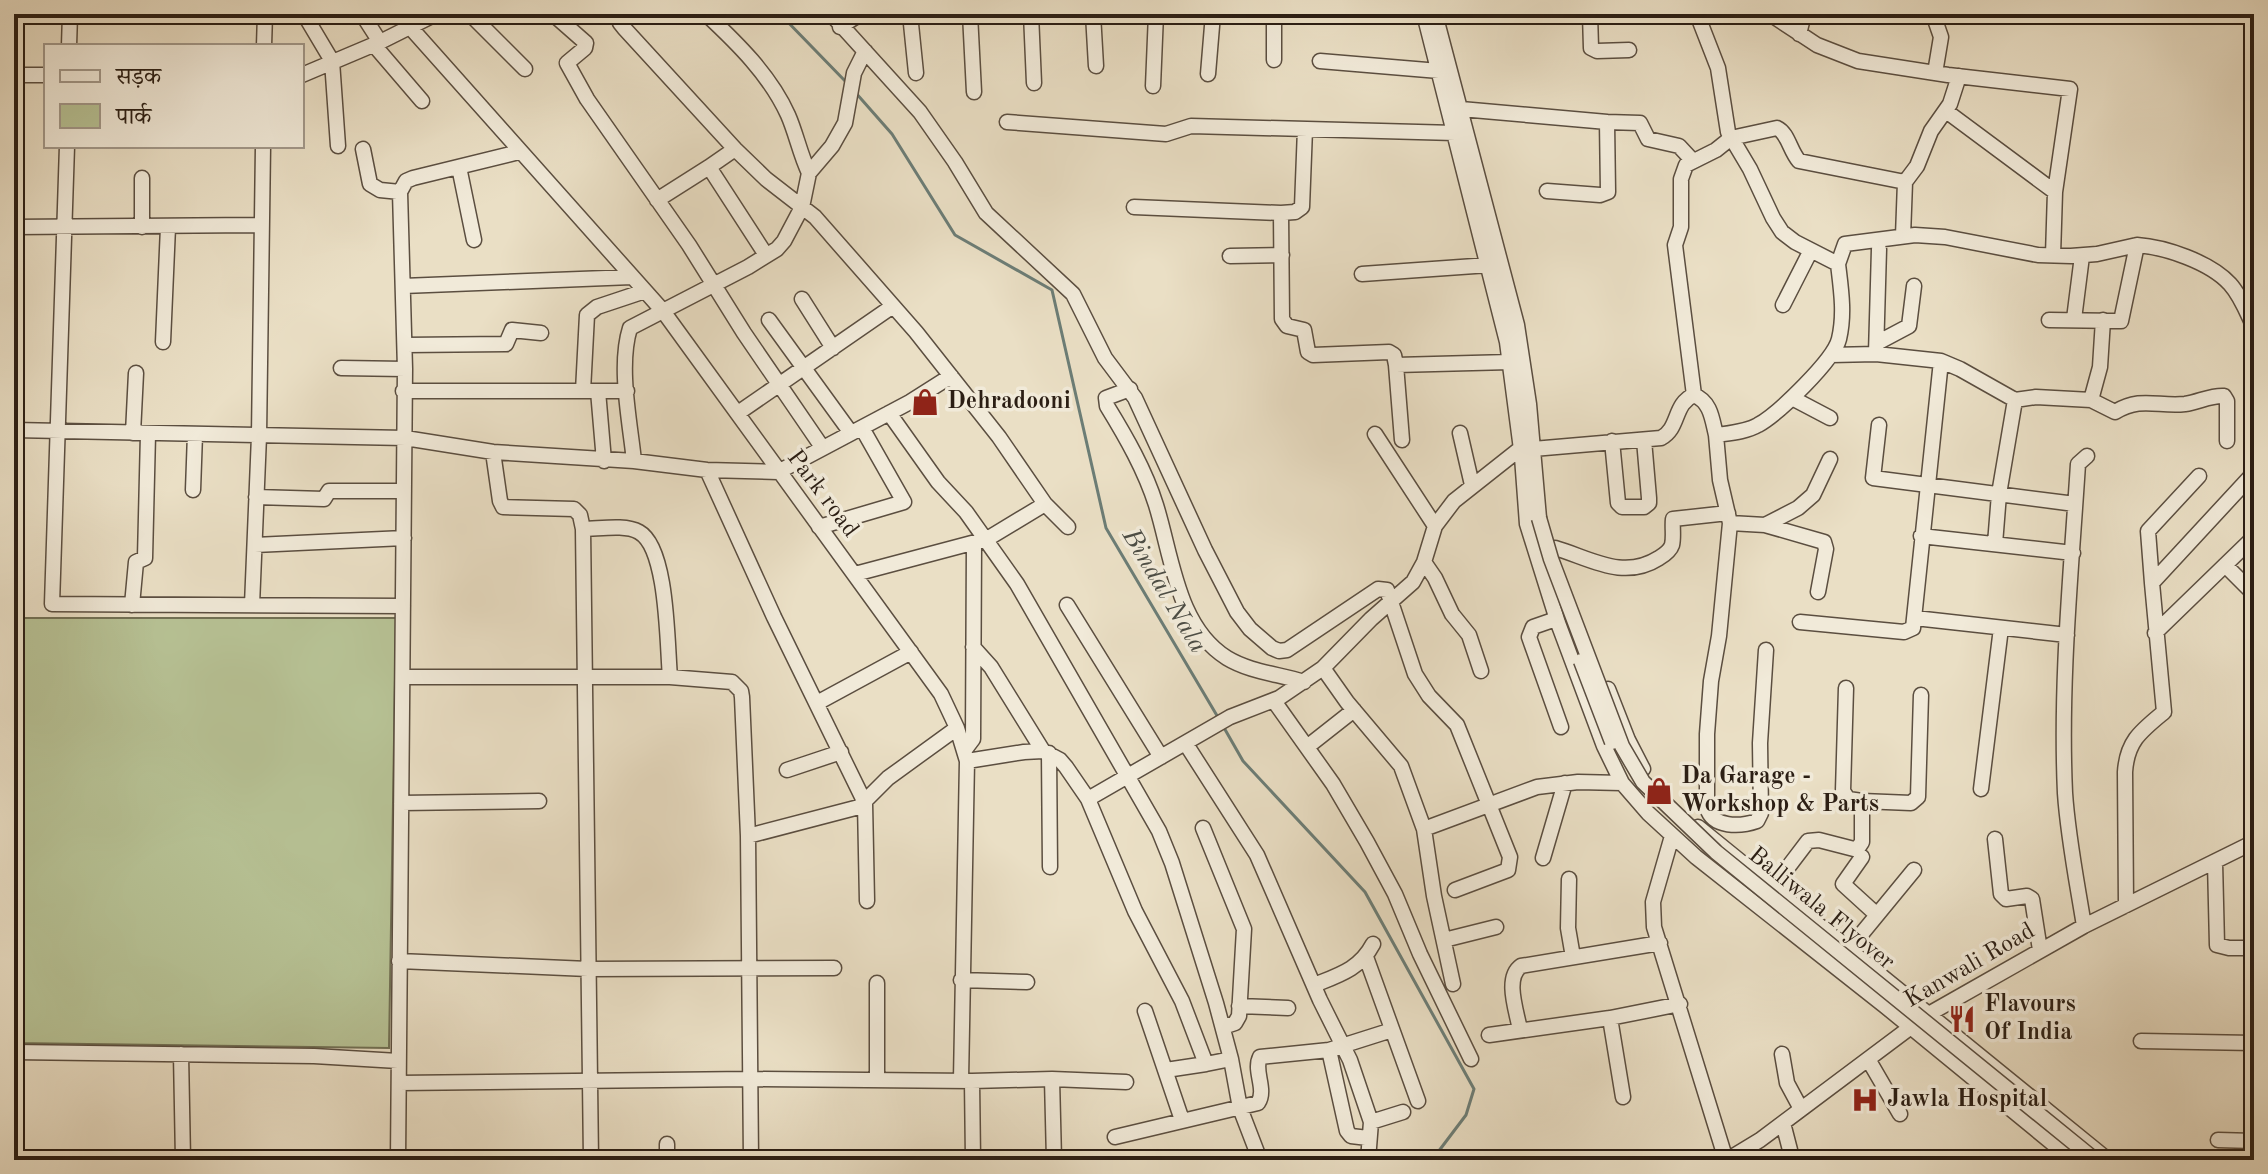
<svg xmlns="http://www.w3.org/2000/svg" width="2268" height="1174" font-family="'Old Standard TT','Noto Serif Devanagari',serif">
  <rect width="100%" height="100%" fill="#eadfc5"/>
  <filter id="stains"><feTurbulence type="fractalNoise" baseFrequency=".0025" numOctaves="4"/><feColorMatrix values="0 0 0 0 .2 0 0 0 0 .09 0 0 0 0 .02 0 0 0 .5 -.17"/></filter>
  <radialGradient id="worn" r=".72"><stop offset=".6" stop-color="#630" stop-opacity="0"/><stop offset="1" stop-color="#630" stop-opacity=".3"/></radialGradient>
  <!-- green -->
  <path fill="#b7c295" stroke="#717054" stroke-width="2" d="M14,618H396L389,1048L14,1043Z"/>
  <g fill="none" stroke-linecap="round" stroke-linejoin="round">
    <!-- stream -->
    <path stroke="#6c7d76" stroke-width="3" d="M780,14L847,83
      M855,92L892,134L955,235L1052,290L1106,528L1219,719
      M1223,726L1243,761L1365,892L1474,1089L1466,1115L1432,1160"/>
    <!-- minor casing -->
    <g stroke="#5b4e40" stroke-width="17">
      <path id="minor" d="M304,14L332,61L338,146
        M362,14L380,42
        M470,14L525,69
        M553,14L586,43L585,48L567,63L587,99L689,245L744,333L822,447
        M621,14L620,23L624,28L735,149L766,179L815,217L916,332L999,437L1045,504L1068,527
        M706,14C737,43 770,75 788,115C796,133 800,154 809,173
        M831,14L920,112L955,162L986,213L1073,294L1105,358L1135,398L1205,550L1237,612L1250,629L1272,648L1279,651L1287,650L1378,589L1387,590L1415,674L1429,696L1457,725L1510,857L1508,870L1455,890
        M910,14L916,73
        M970,14L974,92
        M1031,14L1034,83
        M1093,14L1096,66
        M1424,14L1507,342L1522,457L1527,524L1558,623L1604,746L1622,783L1648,813L1696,857L1885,1006L2073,1160
        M1435,14L1517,325L1529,404L1539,518
        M1590,14L1591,48L1597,51L1629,50
        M1697,14L1718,68L1728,132L1750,169L1773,218L1782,232L1795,242L1838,264C1841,289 1845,314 1839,339C1834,360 1778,414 1758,425C1746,432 1730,433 1716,435L1720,480L1730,523L1719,636L1711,681L1707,734V808C1713,828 1740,827 1757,821L1761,813L1760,743L1766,650
        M1770,14L1817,45L1858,61L1948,75L2070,89L2055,192L2053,255
        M1933,14L1941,37L1935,73
        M410,27L663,311L941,694L957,728L967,761L961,1080
        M840,27L860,14
        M1799,34L1804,14
        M374,45L422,101
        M69,46L70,14
        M264,46L265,14
        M1274,60V14
        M1320,61L1439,71
        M1208,74L1213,14
        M14,75H46
        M302,75L380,42L436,14
        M1153,86L1156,14
        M1461,109L1607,122L1608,192L1600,195L1547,191
        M1946,111L2055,192
        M1007,122L1166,134L1191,126L1455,133
        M1607,122L1640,123L1648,139L1679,146L1693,161
        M1305,129L1302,207L1295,212L1281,213L1282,319L1287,326L1304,330L1308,352L1313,355L1389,352L1394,355L1396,365L1510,362
        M67,146L52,604L403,606
        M363,149L370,184L380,190L400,192
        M735,149L709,167L766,255
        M459,167L474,240
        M142,178V227
        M657,200L709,167
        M1134,207L1281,213
        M14,227L261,225
        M1903,236L1905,182L1917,166L1931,131L1950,104L1959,76
        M2137,245C2165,247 2210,262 2230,284C2240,295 2246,310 2252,323
        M1230,256L1282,255
        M1838,264L1845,244L1915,235L1945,237L2038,255L2071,256L2097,254L2137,245L2121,321L2049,320
        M1362,274L1489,265
        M403,286L632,277
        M802,299L833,348
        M1783,305L1810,252
        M2074,319L2082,256
        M769,320L851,433
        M163,342L168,227
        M1877,343L1909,326L1914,286
        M405,345L506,344L512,330L541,333
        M1876,354L1879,249
        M1831,355L1876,354L1941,361L1960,369L2015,400L2036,397L2091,400L2100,367L2103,320
        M1396,365L1402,440
        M341,368L405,369
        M1130,389L1106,398L1107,406C1126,437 1145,470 1156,505C1172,556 1177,627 1227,658C1250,672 1279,674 1304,682
        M403,391H627
        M583,391L587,315L597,307L645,291
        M598,391L604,461
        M1694,395L1675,245L1681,227V179L1686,165L1716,150L1731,138L1777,128C1788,133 1790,151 1799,161L1905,182
        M1792,398L1830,418
        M2091,400L2115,412C2141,396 2158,407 2185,404C2199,402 2211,395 2224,396L2227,401V441
        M738,413L893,306
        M889,413L938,482L966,512L1017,584L1159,831L1172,863L1216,1003L1231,1059L1240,1108L1260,1160
        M1879,425L1873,478L2075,504
        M14,430L405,438L493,452L634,461L707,470L778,472L910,402L951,376
        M133,433L136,373
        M1460,433L1472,485
        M1375,434L1435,526
        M1612,441L1618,503L1622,507H1644L1649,503V498L1644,440
        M1533,449L1661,438C1680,428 1673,404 1694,395C1711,402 1712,419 1716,435
        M493,452L500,501L503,507L574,509L580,515L583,529L591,1160
        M634,461C630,422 618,366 630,328L748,267L777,249L784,241L802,207L809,173L832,146L845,123L854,73L865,51
        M707,470L774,617L865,803L867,901
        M193,490L195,434
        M256,497L324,499L329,491H404
        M1730,523L1765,525L1798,508L1813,495L1830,459
        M1765,525L1824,542L1826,549L1818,592
        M819,527L904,502L862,428
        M583,529C599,529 625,524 639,532C668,548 667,645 670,677
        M1921,536L2073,553
        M1995,544L1999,494L2015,400
        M255,545L404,538
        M1555,548C1590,558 1623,581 1659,558C1664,555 1670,551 1672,545C1674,537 1672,527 1673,519L1728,513
        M1424,562L1435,578L1452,614L1469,635L1481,671
        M2225,565L2254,594
        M855,574L987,539L1045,504
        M2152,583L2148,531L2199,476
        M132,605L136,562L145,558L148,434
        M252,605L259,436L263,146
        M1067,605L1161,757
        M1915,618L2067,635
        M1556,619L1533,627L1529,637L1561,727
        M1800,622L1904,632L1913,628L1941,361
        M2155,633L2254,537
        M973,647L991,667L1043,751
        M1323,668L1347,702L1401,766L1424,829L1434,896L1453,984
        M403,677H670L732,682L741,691L742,697L748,836L751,1160
        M1846,688L1843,791L1848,799L1862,801
        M1608,689L1628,740L1643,769
        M1274,701L1333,784L1367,842L1395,894L1420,954L1471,1059
        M817,703L911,652
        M1186,744L1257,855L1320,1000L1350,1060L1371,1122L1368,1160
        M1307,747L1354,710
        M964,751L973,739L974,543
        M1049,753L1050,867
        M967,761L1024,752L1043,751L1060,760L1066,767L1088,799L1135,911L1182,1001L1206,1064L1231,1059
        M787,770L841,752
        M1981,789L2001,628
        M1088,799L1230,717L1279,698L1323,668L1371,619L1413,582L1424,562L1435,526L1454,501L1521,448
        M401,803L539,801
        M1698,827L2108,1160
        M1203,828L1244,929L1239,1016L1235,1023L1223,1027
        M1424,829L1537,787L1578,782L1622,783
        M748,836L859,807L888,778L957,728
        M1672,836L1653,902L1654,927L1726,1160
        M1995,839L2001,894L2006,899L2027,896L2032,899L2040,950
        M1862,857L1843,884L1877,915
        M1543,858L1565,783
        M2215,862L2217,945L2229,948H2254
        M1569,879L1568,928L1573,957
        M1773,887L1808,841L1819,840L1854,849L1858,848L1862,842V801L1911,803L1918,797L1921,695
        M2126,905L2125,772C2127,741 2141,731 2164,712L2152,583L2251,476
        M2084,926C2077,882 2068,838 2065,793C2060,684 2071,573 2078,464L2087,456
        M1444,940L1496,927
        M1845,954L1914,870
        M1366,957L1418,1101
        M399,961L588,969L834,968
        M961,980L1027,982
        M1314,985C1339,975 1360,969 1373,944
        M1239,1006L1288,1008
        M1145,1011L1182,1120
        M1610,1018L1623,1097
        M1520,1030C1517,1012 1504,978 1521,966L1660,943
        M1489,1035L1610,1018L1680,1004
        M2141,1041L2254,1043
        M1329,1050L1347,1131L1351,1136L1368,1138
        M14,1052L314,1056L398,1061
        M181,1054L183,1160
        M1782,1054L1787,1083L1801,1109
        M1868,1059L1900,1114
        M1166,1070L1206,1064
        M1052,1079L1054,1160
        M877,1080V983
        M972,1081L973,1160
        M399,1083L749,1079L972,1081L1052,1079L1126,1082
        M1371,1122L1403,1112
        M1783,1123L1790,1150V1160
        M1115,1137L1258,1103C1267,1089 1253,1071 1260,1057L1329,1050L1392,1030
        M2218,1140L2254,1141
        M667,1144V1160
        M398,1160L405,369L400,192L406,181L413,178L519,152
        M1239,1160L1258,1154
        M1727,1160L1760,1140L1927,1015L2084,926L2254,842"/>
    </g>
    <!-- minor -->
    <use href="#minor" stroke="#f1ead9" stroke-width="14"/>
    <!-- minor-bridge casing -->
    <g stroke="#5b4e40" stroke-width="17" stroke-linecap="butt">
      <path id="minor-bridge" d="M1539,518L1551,559L1622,746L1643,782L1716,852L2095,1160
        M1581,661L1612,742"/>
    </g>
    <!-- minor-bridge -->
    <use href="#minor-bridge" stroke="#f1ead9" stroke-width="14"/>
  </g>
  <!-- icons -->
  <defs>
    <g id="shop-bare" transform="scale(2.16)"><path d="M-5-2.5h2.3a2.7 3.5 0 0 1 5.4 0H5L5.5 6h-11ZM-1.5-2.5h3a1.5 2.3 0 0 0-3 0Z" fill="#8f2418" stroke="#f1ead9" stroke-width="2.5" paint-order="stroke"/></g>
    <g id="restaurant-bare" transform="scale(2.16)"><path d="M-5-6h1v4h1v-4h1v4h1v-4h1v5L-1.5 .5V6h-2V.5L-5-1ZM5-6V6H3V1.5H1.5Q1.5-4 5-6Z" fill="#8f2418" stroke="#f1ead9" stroke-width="2.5" paint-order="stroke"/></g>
    <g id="hospital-bare" transform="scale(2.16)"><path d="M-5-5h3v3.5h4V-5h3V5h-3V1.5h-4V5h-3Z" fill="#8f2418" stroke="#f1ead9" stroke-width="2.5" paint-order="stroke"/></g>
  </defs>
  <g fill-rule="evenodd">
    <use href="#shop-bare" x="925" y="402"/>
    <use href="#shop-bare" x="1659" y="791"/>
    <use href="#restaurant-bare" x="1962" y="1019"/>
    <use href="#hospital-bare" x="1865" y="1100"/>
  </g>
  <g text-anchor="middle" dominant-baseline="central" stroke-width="7" stroke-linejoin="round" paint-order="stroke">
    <!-- poi labels -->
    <g font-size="24" font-weight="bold" fill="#2b1e14" stroke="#f1ead9" text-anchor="start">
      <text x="947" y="402">Dehradooni</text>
      <text x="1681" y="777">Da Garage -<tspan x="1681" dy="28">Workshop &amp; Parts</tspan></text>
      <text x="1984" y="1005">Flavours<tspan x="1984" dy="28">Of India</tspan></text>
      <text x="1887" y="1100">Jawla Hospital</text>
    </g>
    <!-- street labels -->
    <g font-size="24" fill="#2b1e14" stroke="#f1ead9">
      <text transform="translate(822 494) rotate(53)">Park road</text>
      <text transform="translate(1821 909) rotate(39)">Balliwala Flyover</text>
      <text transform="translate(1970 966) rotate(-30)">Kanwali Road</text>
    </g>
    <!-- water labels -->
    <g font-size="26" font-style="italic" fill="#4c4d45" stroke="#f1ead9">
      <text transform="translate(1164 591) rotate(59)">Bindal Nala</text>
    </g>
  </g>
  <!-- margin -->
  <rect width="2268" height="1174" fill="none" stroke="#eadfc5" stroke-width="48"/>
  <rect x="16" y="16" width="2236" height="1142" fill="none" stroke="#2b1e14" stroke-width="4"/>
  <rect x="24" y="24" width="2220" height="1126" fill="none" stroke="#2b1e14" stroke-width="2"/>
  <!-- legend -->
  <rect x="44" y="44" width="260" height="104" fill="#f1ead9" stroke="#a2988a" stroke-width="2"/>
  <rect x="60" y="70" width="40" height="12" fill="#f1ead9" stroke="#a2988a" stroke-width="2"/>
  <text x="116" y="84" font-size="24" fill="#2b1e14">सड़क</text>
  <rect x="60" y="104" width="40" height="24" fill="#b7c295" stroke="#a2988a" stroke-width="2"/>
  <text x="116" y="124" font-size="24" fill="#2b1e14">पार्क</text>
  <rect width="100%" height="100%" filter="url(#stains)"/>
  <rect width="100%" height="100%" fill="url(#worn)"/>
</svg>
